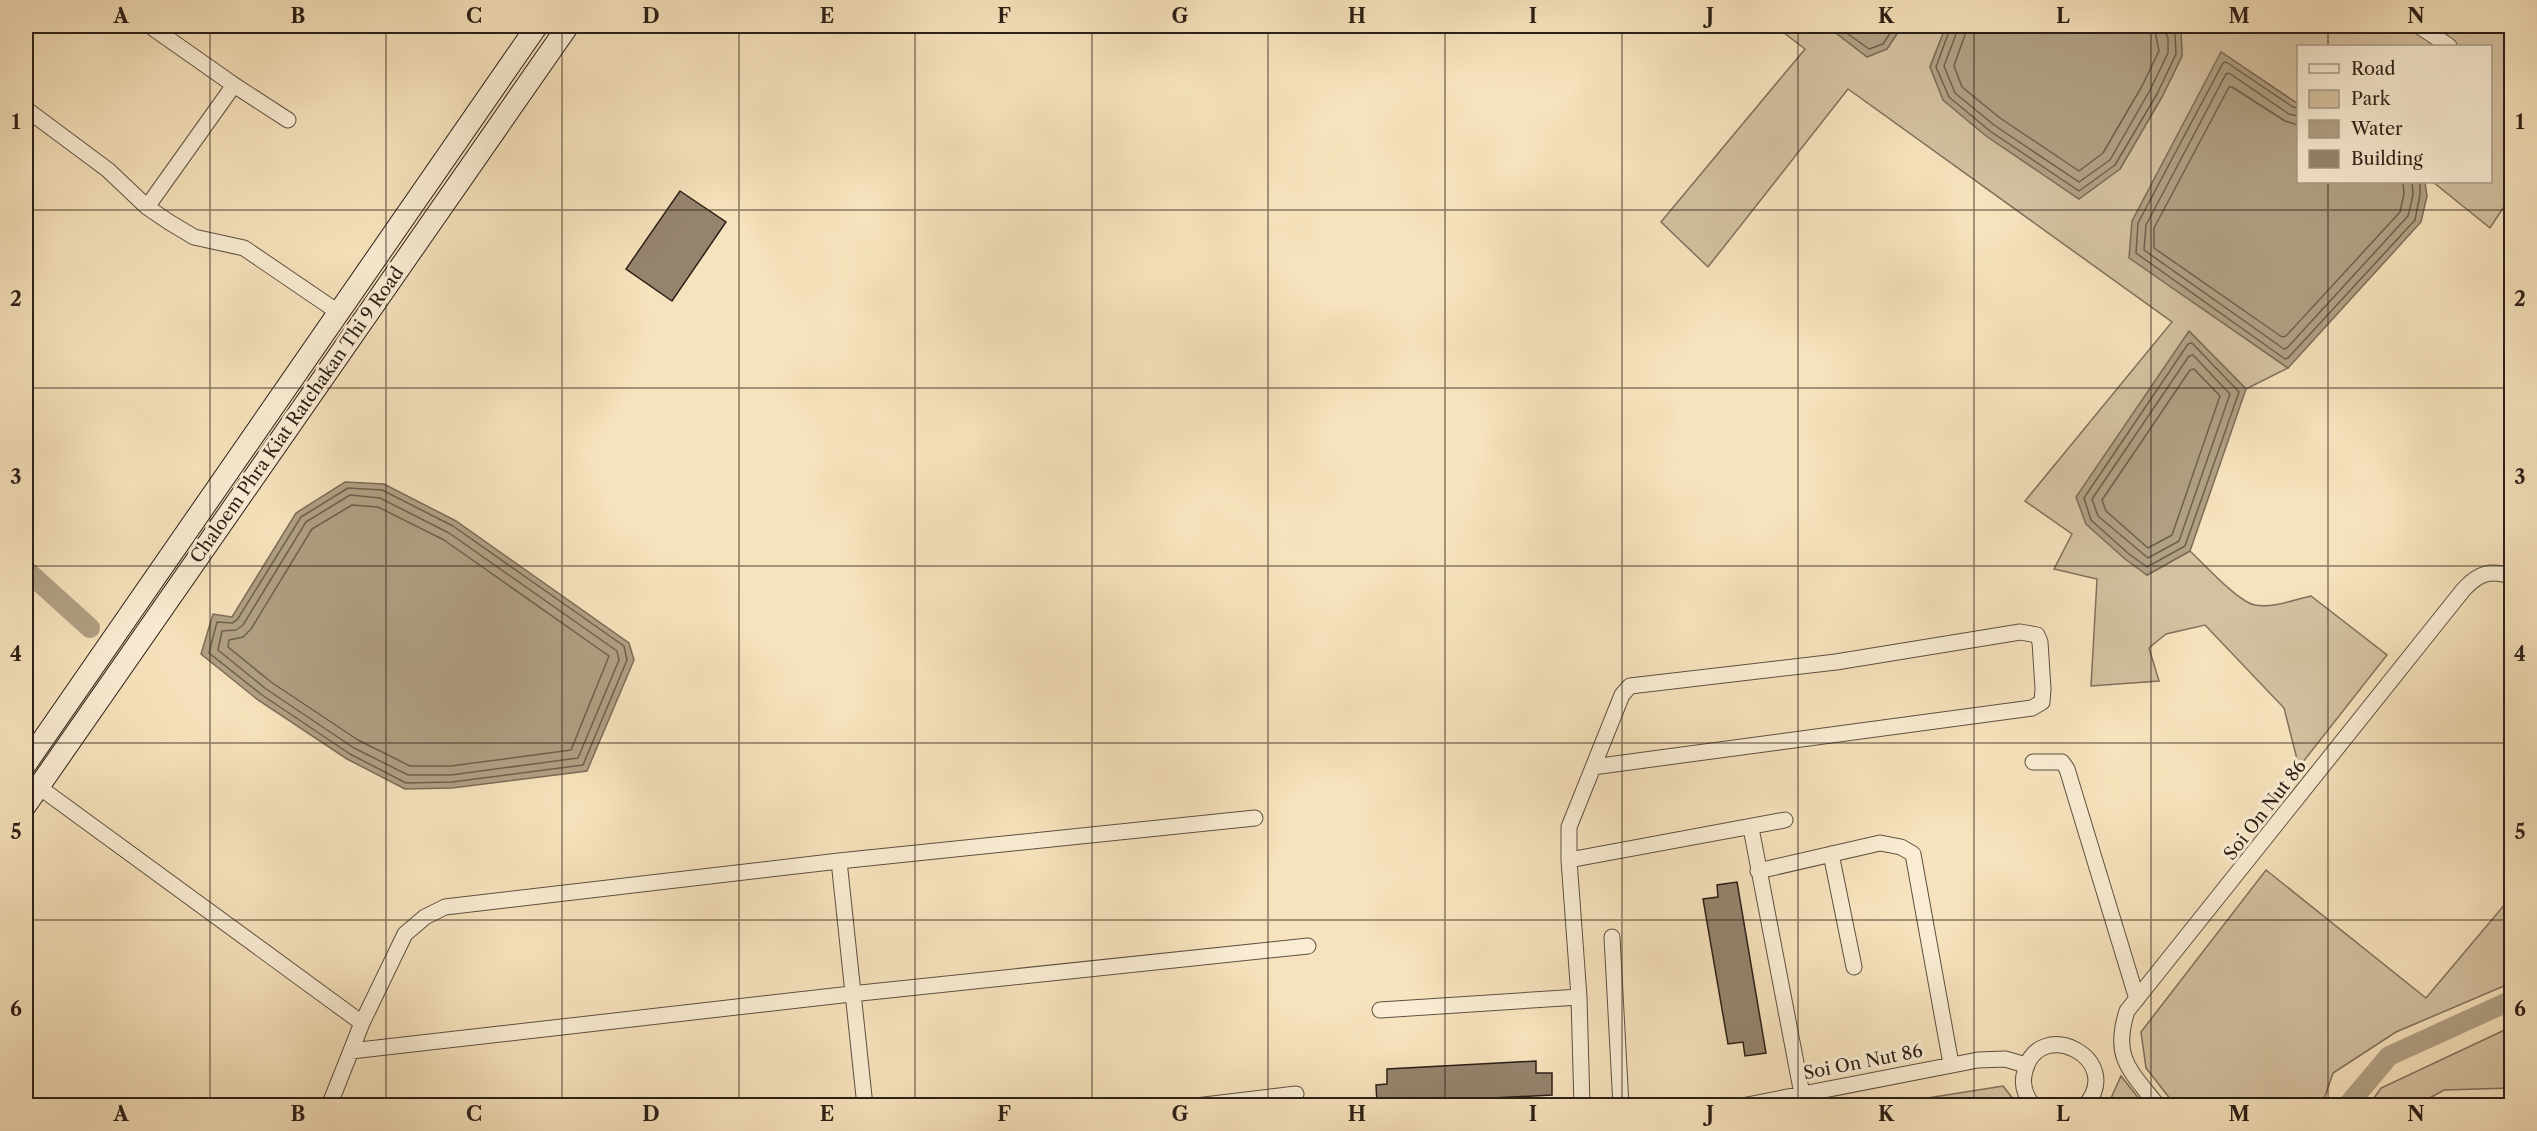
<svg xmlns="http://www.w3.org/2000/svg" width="2537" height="1131" font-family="'Libre Caslon Text',serif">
  <rect width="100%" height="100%" fill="#f6e2bc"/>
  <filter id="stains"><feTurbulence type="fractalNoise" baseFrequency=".00333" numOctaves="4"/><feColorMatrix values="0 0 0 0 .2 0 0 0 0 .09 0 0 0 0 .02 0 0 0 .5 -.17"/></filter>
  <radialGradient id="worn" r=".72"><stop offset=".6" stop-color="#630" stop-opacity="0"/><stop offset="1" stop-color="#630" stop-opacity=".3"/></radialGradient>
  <!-- green -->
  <path fill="#d4c1a0" stroke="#80705c" stroke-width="1.5" d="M1775,26H1827L1867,57L1887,49L1902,26H1946L1930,67L2120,169L2162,97L2182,56L2181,31L2173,26H2511V196L2490,228L2433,182H2490V46H2298V104L2221,52L2130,258L2288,368L2246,389L2190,332L2147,575L2190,551C2204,564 2238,602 2255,605C2273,608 2294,600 2311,596L2387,655L2299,767L2284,708L2205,625L2166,634L2149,648L2159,681L2091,686L2097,579L2054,569L2072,534L2025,501L2172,322L1848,89L1708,267L1661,222L1805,49Z
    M2266,870L2426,998L2511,897V983L2396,1032L2333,1073L2322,1105H2175L2146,1068L2141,1032Z
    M2511,1027V1088L2444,1090L2417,1105H2369L2381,1088Z
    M2121,1076L2144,1105H2105L2111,1098Z
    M2003,1086L2018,1105H1883Z"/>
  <!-- water -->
  <path fill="#b1a084" stroke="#7c6c58" stroke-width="1.5" d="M1827,26H1902L1887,49L1867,57Z
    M1946,26H2173L2181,31L2182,56L2162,97L2120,169L2079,199L1986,136L1943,100L1930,67Z
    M2221,52L2298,104V182H2425L2427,196L2421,222L2288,368L2129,258L2132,221Z
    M2189,331L2246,389L2190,551L2147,575L2125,559L2086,524L2076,497Z
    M345,482L384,484L456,521L629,643L634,660L587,771L452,788L405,789L347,759L258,700L201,654L213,614L232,617L296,513Z"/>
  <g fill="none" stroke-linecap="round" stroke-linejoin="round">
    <!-- shore -->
    <path stroke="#6e604e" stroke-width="1.5" d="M1837,26L1869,49L1883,44L1895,26
      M1951,26L1936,67L1949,97L1990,131L2079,191L2115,165L2157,94L2176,54L2175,35L2171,26
      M1959,26L1944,66L1955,93L1994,125L2079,182L2110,160L2150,90L2168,53V38L2163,26
      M1968,26L1954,66L1962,87L2000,118L2079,171L2103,153L2142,86L2159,51L2154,26
      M2298,108L2293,107L2226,62L2223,63L2138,223L2136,253L2285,359L2288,358L2415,220L2420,195V182
      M2298,116L2289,114L2229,73L2226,74L2146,225L2144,250L2284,349L2287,348L2408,216L2413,195L2412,182
      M2298,125L2285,121L2232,87H2229L2154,228V248L2282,337L2286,336L2400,212L2404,194L2403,182
      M2192,343L2239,392L2185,546L2147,567L2129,554L2091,520L2084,498L2188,344Z
      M2193,355L2230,394L2179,541L2148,558L2098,516L2092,499L2189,356Z
      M2194,369L2220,396L2172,535L2148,548L2106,511L2102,500L2190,370Z
      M348,488L382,490L453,526L624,646L627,660L583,765L452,782L406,783L350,754L262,695L209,653L217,622L232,623L237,620L301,517Z
      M350,495L380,498L449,533L617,651L619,660L578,758L451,775H408L354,748L266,689L218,650L222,631L236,630L243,625L306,522Z
      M352,505L378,507L444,540L609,656L571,750L451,766H410L358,740L271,682L228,647L229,640L243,637L251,629L312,529Z"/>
    <!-- canal -->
    <path stroke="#b1a084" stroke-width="20" d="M26,570L90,628
      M2347,1106L2389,1056L2512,1000"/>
  </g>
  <!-- building -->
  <path fill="#95846d" stroke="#2c1f17" stroke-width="1.5" d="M680,191L726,222L672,301L626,269Z
    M1737,882L1766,1053L1745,1056L1743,1042L1728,1044L1703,899L1718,897L1717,885Z
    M1536,1061V1073H1552V1095L1377,1104L1376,1085L1387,1084V1069Z"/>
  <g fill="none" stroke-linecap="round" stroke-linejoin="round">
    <!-- street casing -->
    <g stroke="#5e5040" stroke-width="17">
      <path id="street" d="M150,26L234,85L288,120
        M2419,26L2449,46
        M26,109L108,170L147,207L169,222L194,237L244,248L338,312
        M147,207L234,85
        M2033,762H2062L2067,769L2137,999
        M1593,767L2032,708L2042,702L2043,689L2040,642L2037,635L2020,632L1836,662L1630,686L1622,695L1569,827V860L1785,820
        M39,787L362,1023
        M1751,828L1802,1094
        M1831,854L1854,967
        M1569,860L1579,997L1582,1106
        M839,861L865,1106
        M1758,871L1880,843L1901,847L1913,854L1951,1064
        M1612,937L1621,1106
        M1380,1010L1579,997
        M351,1051L851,994L1308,946
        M329,1106L362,1023L405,934L425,917L445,907L839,861L1255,818
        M1196,1106L1296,1094
        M1742,1106L1978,1060L2005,1059L2026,1065
        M2034,1106C2025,1096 2021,1084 2025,1071C2039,1015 2126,1059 2085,1106
        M2158,1106C2130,1070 2112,1058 2127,1011L2464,589C2479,573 2491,569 2512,577"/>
    </g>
    <!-- secondary casing -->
    <g stroke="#2c1f17" stroke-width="23">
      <path id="secondary" d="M26,764L537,26
        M26,805L568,26"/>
    </g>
    <!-- street -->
    <use href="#street" stroke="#f9ecd3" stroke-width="15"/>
    <!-- secondary -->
    <use href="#secondary" stroke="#f9ecd3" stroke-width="21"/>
  </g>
  <!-- grid -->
  <path fill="none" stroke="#2c1f17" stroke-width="1.5" stroke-opacity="0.55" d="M210,26V1106M386,26V1106M562,26V1106M739,26V1106M915,26V1106M1092,26V1106M1268,26V1106M1445,26V1106M1622,26V1106M1798,26V1106M1974,26V1106M2151,26V1106M2328,26V46M2328,182V1106M26,210H2512M26,388H2512M26,566H2512M26,743H2512M26,920H2512"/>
  <g text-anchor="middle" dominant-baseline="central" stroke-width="6" stroke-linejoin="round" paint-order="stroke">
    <!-- street labels -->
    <g font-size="18" fill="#2c1f17" stroke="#f9ecd3">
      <text transform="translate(297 415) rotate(-55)">Chaloem Phra Kiat Ratchakan Thi 9 Road</text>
      <text transform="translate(2265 810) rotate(-52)">Soi On Nut 86</text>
      <text transform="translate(1863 1062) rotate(-11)">Soi On Nut 86</text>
    </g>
  </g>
  <!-- margin -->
  <rect width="2537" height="1131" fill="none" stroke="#f6e2bc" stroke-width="66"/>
  <!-- legend -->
  <rect x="2297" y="45" width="195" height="138" fill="#f9ecd3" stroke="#a79a88" stroke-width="1.5"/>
  <rect x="2309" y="64" width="30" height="9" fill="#f9ecd3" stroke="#a79a88" stroke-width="1.5"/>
  <text x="2351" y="75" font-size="18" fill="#2c1f17">Road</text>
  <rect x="2309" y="90" width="30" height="18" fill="#d4c1a0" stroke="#a79a88" stroke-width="1.5"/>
  <text x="2351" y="105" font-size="18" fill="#2c1f17">Park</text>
  <rect x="2309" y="120" width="30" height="18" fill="#b1a084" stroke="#a79a88" stroke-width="1.5"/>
  <text x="2351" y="135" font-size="18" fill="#2c1f17">Water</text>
  <rect x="2309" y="150" width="30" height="18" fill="#95846d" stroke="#a79a88" stroke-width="1.5"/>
  <text x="2351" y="165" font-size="18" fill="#2c1f17">Building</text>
  <rect x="33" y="33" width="2471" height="1065" fill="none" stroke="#2c1f17" stroke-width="2"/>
  <g font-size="20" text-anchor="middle" font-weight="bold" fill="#2c1f17">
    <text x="121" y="23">A</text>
    <text x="298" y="23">B</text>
    <text x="474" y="23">C</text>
    <text x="651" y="23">D</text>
    <text x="827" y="23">E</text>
    <text x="1004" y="23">F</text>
    <text x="1180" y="23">G</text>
    <text x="1357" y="23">H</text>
    <text x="1533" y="23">I</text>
    <text x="1710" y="23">J</text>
    <text x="1886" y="23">K</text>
    <text x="2063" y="23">L</text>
    <text x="2239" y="23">M</text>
    <text x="2416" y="23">N</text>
    <text x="16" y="129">1</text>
    <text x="2520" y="129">1</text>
    <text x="16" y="306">2</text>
    <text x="2520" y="306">2</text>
    <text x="16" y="484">3</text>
    <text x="2520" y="484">3</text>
    <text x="16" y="661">4</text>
    <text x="2520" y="661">4</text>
    <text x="16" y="839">5</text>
    <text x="2520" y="839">5</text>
    <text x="16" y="1016">6</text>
    <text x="2520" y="1016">6</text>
    <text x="121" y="1121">A</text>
    <text x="298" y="1121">B</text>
    <text x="474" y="1121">C</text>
    <text x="651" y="1121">D</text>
    <text x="827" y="1121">E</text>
    <text x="1004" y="1121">F</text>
    <text x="1180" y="1121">G</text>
    <text x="1357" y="1121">H</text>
    <text x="1533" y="1121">I</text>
    <text x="1710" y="1121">J</text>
    <text x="1886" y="1121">K</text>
    <text x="2063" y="1121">L</text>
    <text x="2239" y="1121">M</text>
    <text x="2416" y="1121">N</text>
  </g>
  <rect width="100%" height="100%" filter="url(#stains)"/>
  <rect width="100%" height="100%" fill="url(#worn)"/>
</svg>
